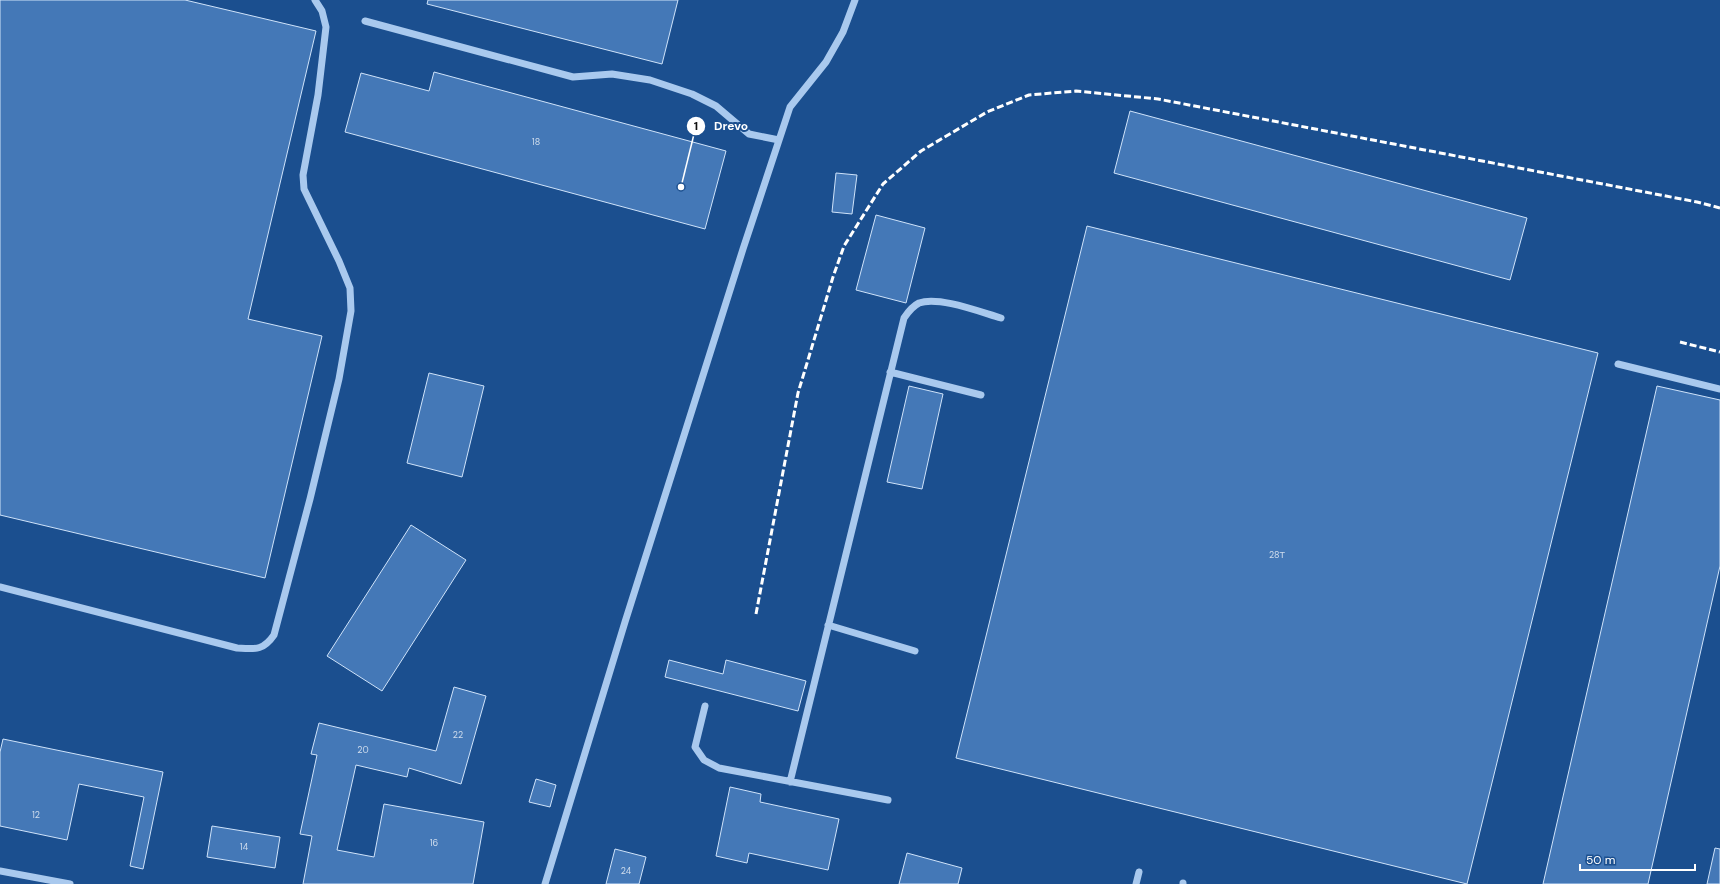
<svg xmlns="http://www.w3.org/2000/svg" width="1720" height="884" font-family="'DM Sans',sans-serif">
  <rect width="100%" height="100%" fill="#1b4f8f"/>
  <!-- building -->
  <path fill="#4478b7" stroke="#cfe3fa" d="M0,0H185L316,31L248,319L322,336L265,578L0,515Z
    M428,0H678L662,64L427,4Z
    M434,72L726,151L705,229L345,132L361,73L429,91Z
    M1130,111L1527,218L1510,280L1114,173Z
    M836,173L857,175L852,214L832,212Z
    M876,215L925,228L906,303L856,290Z
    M1087,226L1598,353L1467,884L956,758Z
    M429,373L484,386L462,477L407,463Z
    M909,386L943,394L922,489L887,482Z
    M1657,386L1720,400V566L1648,884H1543Z
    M411,525L466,560L382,691L327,656Z
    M669,660L723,674L726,660L806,681L798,711L665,677Z
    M454,687L486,696L461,784L409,768L407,777L356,765L337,850L374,857L384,804L484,822L473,884H303L312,836L300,834L317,755L311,754L319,723L436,751Z
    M3,739L163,772L143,869L130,866L144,797L79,784L67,840L0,826V752Z
    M536,779L556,785L550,807L529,802Z
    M730,787L761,794L760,802L839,819L828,870L749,853L747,863L716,856Z
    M212,826L280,837L275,868L207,857Z
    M1715,848L1720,849V884H1707Z
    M615,849L646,857L639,884H606Z
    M907,853L962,868L958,884H899Z"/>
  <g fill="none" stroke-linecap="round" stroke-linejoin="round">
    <!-- minor -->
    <path stroke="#a9c9ee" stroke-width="7" d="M365,21L573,77L612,74L650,80L692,94L716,106L749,134L779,140
      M1618,364L1720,389
      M890,372L981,395
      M0,587L237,648C255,649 263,651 274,635L310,499L339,379L351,311L350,288L339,261L304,189L303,175L318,95L326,27L322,11L315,0
      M828,625L915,651
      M705,706L695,747L704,760L719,768L888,800
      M790,782L904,318C908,312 913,306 919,303C939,296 980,312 1001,318
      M0,871L70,884
      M545,884L625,622L743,249L790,107L826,62L843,32L855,0
      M1136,884L1139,872
      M1183,884V883"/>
    <!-- rail -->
    <path stroke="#fff" stroke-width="3" stroke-dasharray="7 3" stroke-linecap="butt" d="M1680,342L1720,352
      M756,614L798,393L833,277L844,246L883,184L921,151L987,112L1029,95L1076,91L1158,99L1697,202L1720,208"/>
  </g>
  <g text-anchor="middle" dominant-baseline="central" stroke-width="4" stroke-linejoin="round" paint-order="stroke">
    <!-- number labels -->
    <g font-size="9" fill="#d0dded">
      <text x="536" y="142">18</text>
      <text x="1277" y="555">28Т</text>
      <text x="458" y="735">22</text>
      <text x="363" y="750">20</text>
      <text x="36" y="815">12</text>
      <text x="434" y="843">16</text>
      <text x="244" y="847">14</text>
      <text x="626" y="871">24</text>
    </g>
  </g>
  <!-- callouts -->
  <path fill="none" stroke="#fff" stroke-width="1.5" d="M681 187L696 126"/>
  <g fill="#fff" stroke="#1b4f8f" stroke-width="1.5">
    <circle cx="681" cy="187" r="4"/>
    <circle cx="696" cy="126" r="10"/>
  </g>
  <g font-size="12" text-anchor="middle" font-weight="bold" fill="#111">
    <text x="696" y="130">1</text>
  </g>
  <g font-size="12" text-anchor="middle" font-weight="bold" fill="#fff" stroke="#1b4f8f" stroke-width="4" stroke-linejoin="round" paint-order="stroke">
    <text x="731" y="130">Drevo</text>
  </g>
  <!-- scale -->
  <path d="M1580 864v6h115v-6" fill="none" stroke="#ffffff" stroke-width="2"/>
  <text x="1586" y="864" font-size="12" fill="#ffffff" stroke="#1b4f8f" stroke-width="3" paint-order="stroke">50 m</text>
</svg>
